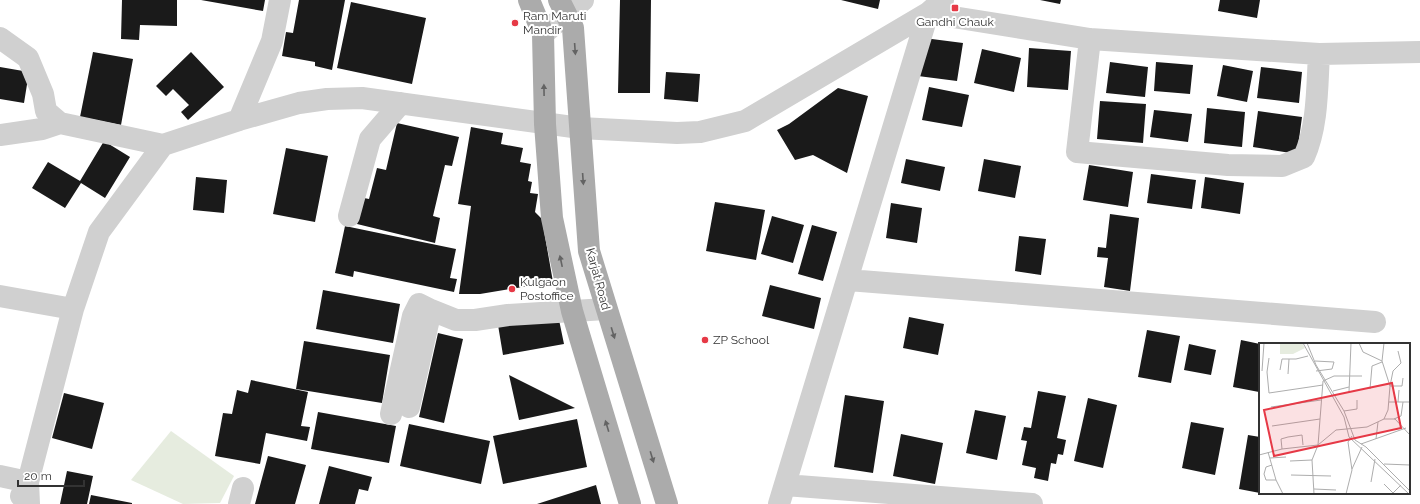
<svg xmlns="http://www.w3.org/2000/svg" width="1420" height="504" font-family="Raleway,sans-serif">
  <rect width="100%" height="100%" fill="#fff"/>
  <!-- green -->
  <path fill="#e6ecdf" d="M171,431L234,476L220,503L183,504L131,480Z"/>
  <!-- building -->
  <path fill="#1a1a1a" d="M122,0H177V26L140,25L139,40L121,39Z
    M201,0H265L263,11Z
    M299,0H345L332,70L315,66V62L282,56L286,32L293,33Z
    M620,0H651L650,93H618Z
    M841,0H880L878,9Z
    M1040,0H1061L1060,4Z
    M1220,0H1260L1257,18L1218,11Z
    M351,2L426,18L412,84L337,68Z
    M924,38L963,43L957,81L918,76Z
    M1029,48L1071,51L1068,90L1027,87Z
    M982,49L1021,58L1014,92L974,83Z
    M93,52L133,59L121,125L80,117Z
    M191,52L224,87L188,120L181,112L189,105L173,89L166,96L156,86Z
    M1110,62L1148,67L1145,97L1106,93Z
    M1156,62L1193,65L1190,94L1154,91Z
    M1223,65L1253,71L1247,102L1217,96Z
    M0,67L29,72L24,103L0,99Z
    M1261,67L1302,72L1299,103L1257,98Z
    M666,72L700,74L698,102L664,99Z
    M929,87L969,95L962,127L922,120Z
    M838,88L868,96L847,173L813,155L795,160L777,130L789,124Z
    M1100,101L1146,104L1143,143L1097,139Z
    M1207,108L1245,112L1242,147L1204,143Z
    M1154,110L1192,114L1188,142L1150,137Z
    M1258,111L1302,117L1297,154L1253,147Z
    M397,123L459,137L452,166L445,165L433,216L440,218L435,243L357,224L364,198L369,199L377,168L386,170Z
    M471,127L503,133L501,144L523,148L520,162L531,164L528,181L532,182L530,193L538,194L535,212L542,219L553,282L480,294H459L471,206L458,204Z
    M104,141L130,157L105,198L81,183L65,208L32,188L48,162L80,181Z
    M286,148L328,156L315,222L273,214Z
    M906,159L945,167L940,191L901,183Z
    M984,159L1021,166L1015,198L978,191Z
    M1089,165L1133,172L1128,207L1083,200Z
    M1151,174L1196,180L1192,209L1147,203Z
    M196,177L227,180L224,213L193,210Z
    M1205,177L1244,183L1240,214L1201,208Z
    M715,202L765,210L756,260L706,251Z
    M891,203L922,208L917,243L886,238Z
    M1110,214L1139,218L1130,291L1104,287L1108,258L1097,257L1098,247L1106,248Z
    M772,216L804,225L793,263L761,254Z
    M812,225L837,232L823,281L798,274Z
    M345,226L456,249L450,278L457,279L454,292L354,271L353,277L335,273Z
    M1019,236L1046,239L1041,275L1015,271Z
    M770,285L821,298L814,329L762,316Z
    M323,290L400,304L393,343L316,329Z
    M558,315L564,344L503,355L498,325Z
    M909,317L944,324L938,355L903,348Z
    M1147,330L1180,336L1171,383L1138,377Z
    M438,333L463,339L444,423L419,417Z
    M1241,340L1260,344L1259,392L1233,387Z
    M304,341L390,355L382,403L296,389Z
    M1189,344L1216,350L1211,375L1184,370Z
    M509,375L575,408L519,420Z
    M251,380L308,392L301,426L310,427L307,441L266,433L260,464L215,456L223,413L232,414L237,390L248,393Z
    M1038,391L1066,396L1057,438L1066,440L1063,455L1058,454L1056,464L1051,463L1048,481L1034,478L1036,468L1022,465L1027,441L1021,440L1024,427L1031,428Z
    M64,393L104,403L92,449L52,438Z
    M845,395L884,401L873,473L834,467Z
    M1088,398L1117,405L1103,468L1074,461Z
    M975,410L1006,416L997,460L966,453Z
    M318,412L396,426L389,463L311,449Z
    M577,419L587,467L503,484L493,436Z
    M1191,422L1224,428L1215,475L1182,468Z
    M409,424L490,441L481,484L400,466Z
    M901,434L943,443L935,484L893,476Z
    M1248,435L1260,437V493L1239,489Z
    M268,456L306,465L295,504H255Z
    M329,466L372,477L368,491L359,489L355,504H319Z
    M67,471L93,476L87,504H60Z
    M596,485L601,504H537Z
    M91,495L132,503V504H89Z"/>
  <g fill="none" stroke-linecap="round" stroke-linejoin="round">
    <!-- minor -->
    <path stroke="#d0d0d0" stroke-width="22" d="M543,34L583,0
      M0,38L28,58L43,94L46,111L60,123L163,145
      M1090,39L1077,152L1228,165L1282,166L1304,157C1318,126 1317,87 1319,54
      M239,120L272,41L280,0
      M0,135L42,129L60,123
      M349,216L370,139L401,103
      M848,280L1375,322
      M0,296L73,309
      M409,407L431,310L456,320H475L508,315L606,309
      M391,414L413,316L419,304L431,310
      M0,476L28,482L21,496
      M785,485L1032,504
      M29,504L28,482L73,309L99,232L163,145L239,120L299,103L327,99L362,98L580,128L677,133L700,132L745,121L928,13L943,0
      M239,504L243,488
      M779,504L928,13L1090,39L1319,54L1420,52"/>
    <!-- major -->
    <path stroke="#ababab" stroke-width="22" d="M529,0L543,34L545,124L552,218L572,311L630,504
      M559,0L573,28L589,251L667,504"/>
  </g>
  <!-- one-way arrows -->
  <defs><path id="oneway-solid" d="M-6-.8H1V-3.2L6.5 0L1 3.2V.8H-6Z"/></defs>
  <g fill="#636363">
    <use href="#oneway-solid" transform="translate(575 49) rotate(86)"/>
    <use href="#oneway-solid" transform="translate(544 90) rotate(-91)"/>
    <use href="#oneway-solid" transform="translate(583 179) rotate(86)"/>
    <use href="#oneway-solid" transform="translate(561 261) rotate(-102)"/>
    <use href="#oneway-solid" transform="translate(613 333) rotate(73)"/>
    <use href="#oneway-solid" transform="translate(607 426) rotate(-107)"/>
    <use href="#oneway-solid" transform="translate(652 457) rotate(73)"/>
  </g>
  <!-- markers -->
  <g fill="#e63946" stroke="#fff" stroke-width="1.5">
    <rect x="951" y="4" width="8" height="8" rx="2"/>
    <circle cx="515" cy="23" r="4"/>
    <circle cx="512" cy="289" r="4"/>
    <circle cx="705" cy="340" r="4"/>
  </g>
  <g text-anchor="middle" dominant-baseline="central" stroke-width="4" stroke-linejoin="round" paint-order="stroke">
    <!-- poi labels -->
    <g font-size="12" fill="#333" stroke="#fff" text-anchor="start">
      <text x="523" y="16">Ram Maruti<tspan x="523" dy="14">Mandir</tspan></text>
      <text x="955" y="22" text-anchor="middle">Gandhi Chauk</text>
      <text x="520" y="282">Kulgaon<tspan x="520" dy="14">Postoffice</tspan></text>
      <text x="713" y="340">ZP School</text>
    </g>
    <!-- street labels -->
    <g font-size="12" fill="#333" stroke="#fff">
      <text transform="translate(598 279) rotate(75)">Karjat Road</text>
    </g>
  </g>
  <!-- overview -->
  <g transform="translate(1259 343)">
    <rect width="151" height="151" fill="#fff"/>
    <path d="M21,0H43L46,5L34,11H21Z" fill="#e6ecdf"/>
    <path fill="none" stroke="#adadad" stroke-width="1" d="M44,0L85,74L90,94L150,151M48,0L57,22L85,68L96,97L107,104L151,148M100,0L104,9L123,18M139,8L142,20L134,28L131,43H143L144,35M10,15L8,29L10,50L64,42M56,18L75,19L73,26L57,28M21,27L23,16H37L49,13M3,28L5,0M29,31L30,16M111,46L113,23L123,19M74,48L90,44M90,49L92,0M130,59H151M139,59L140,47M12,64L62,57M85,68L98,66V57M125,76H136L151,92M135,76L142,73L144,59M13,83L61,76M117,96L119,79M102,101L147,85M23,106L22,96L29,94L43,92L44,102M9,109L17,137L24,151M0,112L23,106L59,102L64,38L75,33H103M11,115L27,114M31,118L53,117M125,121L151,122M13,122L7,124L5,131L7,137H17M93,126L103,104M32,132L72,133M112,139L116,116M125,141L134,150M55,146L77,147M55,151L53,117L59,102L77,87L108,84L125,76L129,67L131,43L123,18L125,0M87,151L93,127L89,99L93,93M133,151L142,142"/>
    <path fill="#e63946" fill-opacity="0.15" stroke="#e63946" stroke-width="2" d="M133,40L142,85L15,113L5,67Z"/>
    <rect width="151" height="151" fill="none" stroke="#333" stroke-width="2"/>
  </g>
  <!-- scale -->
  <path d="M18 480v6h66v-6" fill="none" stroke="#333333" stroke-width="2"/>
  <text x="24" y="480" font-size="12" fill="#333333" stroke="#ffffff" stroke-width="3" paint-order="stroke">20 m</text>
</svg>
